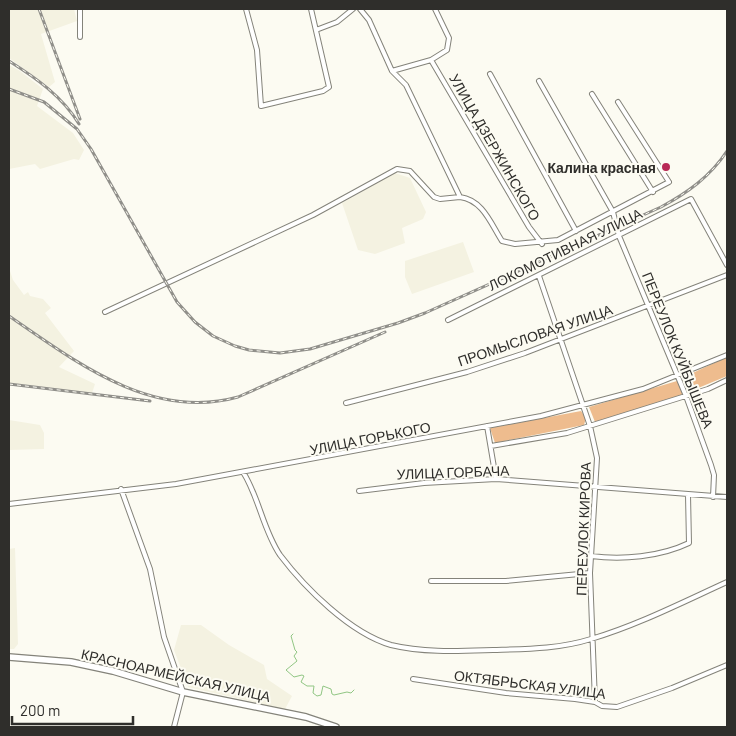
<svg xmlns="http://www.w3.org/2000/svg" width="736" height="736" font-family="Barlow,sans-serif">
  <rect width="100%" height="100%" fill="#fcfbf2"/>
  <!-- built -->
  <path fill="#f4f2e1" d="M9,9H74L77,21L41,34L55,82L49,87L9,58Z
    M9,65L20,71L43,89L37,106L73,133L84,150L79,160L74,159L40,169L35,164L9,169Z
    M395,173L410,178L426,212L423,219L402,228L405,243L375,254L358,250L342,203Z
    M463,242L474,272L412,294L405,277V261Z
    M9,268L13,280L24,295L28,292L30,296L43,299L51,308L45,313L74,351L59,367L95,384L92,393L9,383Z
    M9,420L40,425L44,433V449L9,450Z
    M15,548L18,644L14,649H9V549Z
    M181,625H201L229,645L264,665L267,679L292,696L285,709L188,687L174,650Z"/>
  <!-- green -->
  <path fill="#eebc8e" d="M727,357V376L691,391H687L684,377Z
    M677,381L683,392L681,396L595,422L589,407Z
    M581,411L586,418L584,425L495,443L490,428Z"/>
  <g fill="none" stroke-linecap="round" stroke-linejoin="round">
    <!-- stream -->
    <path stroke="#91c684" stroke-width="1" d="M293,634L291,636L295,650L297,652L294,656L297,661L286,670L294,677L302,675L304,676L301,682L307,686H314L313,693L317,696L321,695L323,686L331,689L332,694L334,695L347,692L351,693L354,690"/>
    <!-- street casing -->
    <g stroke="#84837a" stroke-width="6">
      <path id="street" d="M80,9V37
        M246,9L257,50L261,106L323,91L329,87L311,9
        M360,9L369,20L392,71L431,60L447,50L449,38L435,9
        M316,30L337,22L353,9
        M431,60L529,227L542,244
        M392,71L406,85L460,197C483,200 491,224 502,241L515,244L558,240L669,182L618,102
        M490,74L576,231
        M539,81L613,212L619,236L686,396L711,465L714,475L713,497
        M592,94L653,192
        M539,276L590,426L597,458L590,573L595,702
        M105,312L313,215L397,169L410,171L434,197L440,199L460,197
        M448,320L691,199L727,265
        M346,403L467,372L525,353L727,275
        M487,426L496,479
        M491,446L567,433L708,389L727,380
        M243,472C259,497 263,530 280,555C305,588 350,633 391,645C424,653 460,651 493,650C526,649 559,649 591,639C638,625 683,602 727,582
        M121,489L150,569L164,637L183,692L174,727
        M359,491L424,483L496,479L727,497
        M9,504L176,484L541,416L643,389L727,355
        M591,556C622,560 660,557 689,543L688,495
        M431,581H506L590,573
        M413,679L506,693L575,699L595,702L602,706L617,707L672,688L727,665"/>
    </g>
    <!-- primary casing -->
    <g stroke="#84837a" stroke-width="8">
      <path id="primary" d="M9,657L71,662L113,671L183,692L306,717L336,727"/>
    </g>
    <!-- street -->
    <use href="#street" stroke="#fff" stroke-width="4"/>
    <!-- primary -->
    <use href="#primary" stroke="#fff" stroke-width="5.5"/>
    <!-- rail casing -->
    <g stroke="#908f8a" stroke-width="3">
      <path id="rail" d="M39,9L80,119
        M9,61C36,78 62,96 79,124
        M9,89L44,102L77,129L91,149L177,302L195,322L213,336L235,346L249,350L280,353L310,349L398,323L425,313L661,207C687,193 710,177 727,151
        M9,316C76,362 152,421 238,397L385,332
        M9,384L150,401"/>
    </g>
    <!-- rail -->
    <use href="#rail" stroke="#fcfbf2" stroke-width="1" stroke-dasharray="4" stroke-linecap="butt"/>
  </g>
  <!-- markers -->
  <circle fill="#b82955" stroke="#fcfbf2" stroke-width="2" cx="666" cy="167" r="5"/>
  <g text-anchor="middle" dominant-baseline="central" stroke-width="4" stroke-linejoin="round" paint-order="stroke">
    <!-- street labels -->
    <g font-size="14" fill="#2f2e2b" stroke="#fcfbf2">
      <text transform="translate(495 147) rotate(60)">УЛИЦА ДЗЕРЖИНСКОГО</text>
      <text transform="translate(565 249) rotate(-26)">ЛОКОМОТИВНАЯ УЛИЦА</text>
      <text transform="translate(535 335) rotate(-19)">ПРОМЫСЛОВАЯ УЛИЦА</text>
      <text transform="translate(678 350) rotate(68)">ПЕРЕУЛОК КУЙБЫШЕВА</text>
      <text transform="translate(370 438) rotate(-11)">УЛИЦА ГОРЬКОГО</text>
      <text transform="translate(453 472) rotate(-2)">УЛИЦА ГОРБАЧА</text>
      <text transform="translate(583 529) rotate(-88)">ПЕРЕУЛОК КИРОВА</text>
      <text transform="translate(176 675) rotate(13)">КРАСНОАРМЕЙСКАЯ УЛИЦА</text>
      <text transform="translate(530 684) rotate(7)">ОКТЯБРЬСКАЯ УЛИЦА</text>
    </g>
    <!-- poi labels -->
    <g font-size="14" font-weight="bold" fill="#2f2e2b" stroke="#fcfbf2" text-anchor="end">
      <text x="656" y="167">Калина красная</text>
    </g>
  </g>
  <!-- border -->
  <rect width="736" height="736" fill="none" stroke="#2f2e2b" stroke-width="20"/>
  <!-- scale -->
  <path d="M12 716v8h121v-8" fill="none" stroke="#2f2e2b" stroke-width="2.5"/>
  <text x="20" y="716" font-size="15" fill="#2f2e2b" stroke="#fcfbf2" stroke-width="4" paint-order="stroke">200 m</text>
</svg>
